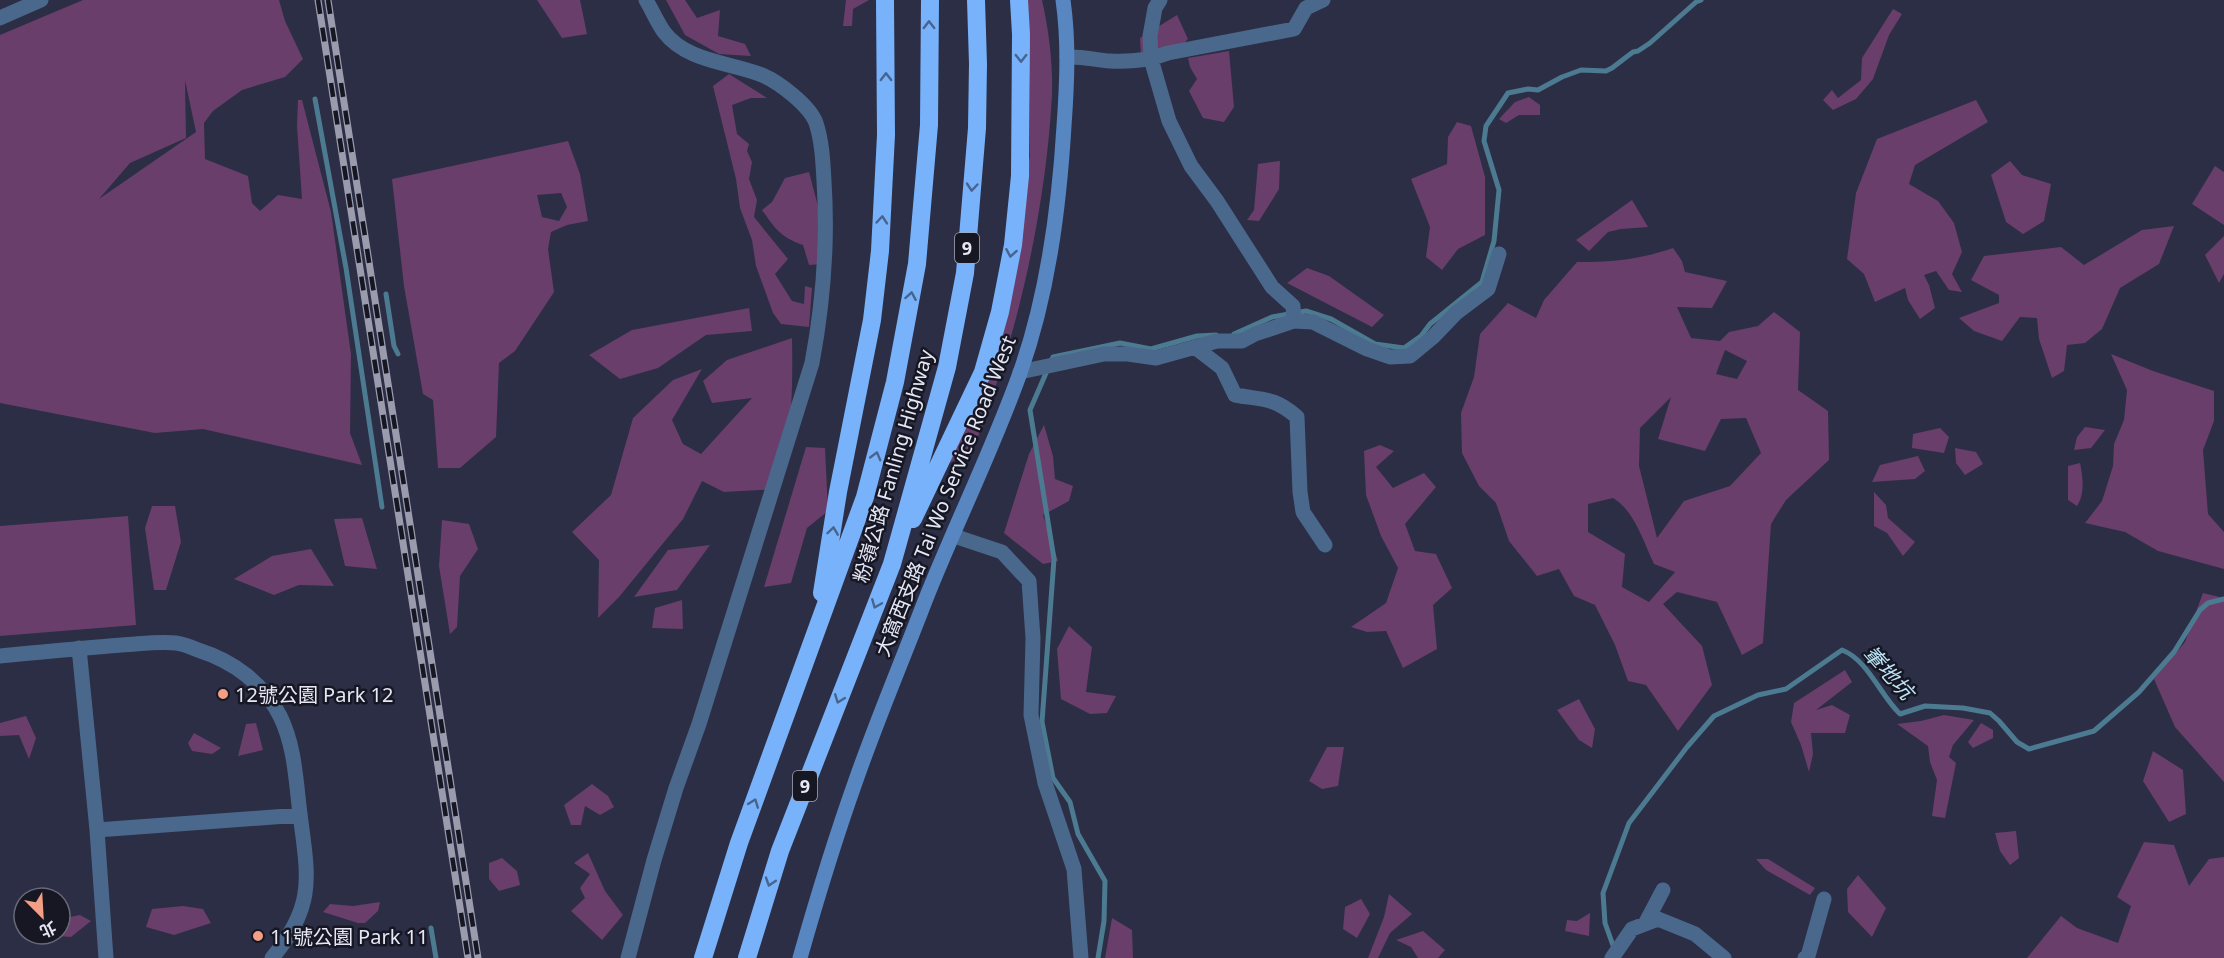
<svg xmlns="http://www.w3.org/2000/svg" width="2224" height="958" font-family="'Noto Sans','Noto Sans TC',sans-serif">
  <rect width="100%" height="100%" fill="#2b2e45"/>
  <!-- green -->
  <path fill="#693e6a" fill-rule="evenodd" d="M83,0H279L285,21L303,59L285,77L242,90L213,111L204,123L205,159L248,176L252,203L260,211L278,195L302,199L297,126L298,100H302L331,212L351,354L350,433L362,465L203,429L155,433L0,403V35ZM185,80L196,132L99,199L130,163L186,138Z
    M537,0H580L587,34L562,38Z
    M666,0H685L697,18L720,10L718,36L745,44L751,56L719,54L685,35Z
    M846,0H869L853,9L852,26H843Z
    M1026,0H1042C1049,31 1053,64 1052,95C1047,191 1025,301 994,391C987,411 983,434 969,450C965,456 956,459 950,463L956,444L993,360L1030,156V87Z
    M1893,9L1902,14L1889,35L1873,79L1856,99L1833,110L1823,100L1832,90L1838,98L1861,80L1862,58Z
    M1177,15L1188,39L1169,59L1141,56L1140,38Z
    M1229,51L1234,107L1224,122L1203,118L1189,91L1197,79L1190,67L1188,58Z
    M729,74L767,98H751L732,105L737,134L749,144L747,151L752,162L749,179L757,200L754,217L788,259L775,274L792,301L804,304L805,286L812,288L809,327L781,324L773,313L756,266L752,240L740,208L736,179L713,86Z
    M1529,97L1540,105V115H1519L1506,123L1499,119L1515,102Z
    M1976,100L1988,122L1915,165L1909,184L1938,201L1954,223L1962,252L1952,274L1962,292L1949,290L1936,271L1924,275L1929,285L1935,308L1920,319L1908,300L1905,288L1875,302L1864,274L1847,259L1856,193L1877,139Z
    M1457,122L1471,126L1485,177V235L1458,249L1442,270L1426,257L1430,227L1411,179L1447,164L1448,137Z
    M568,141L580,174L588,221L567,225L551,232L548,249L554,292L515,351L499,363L496,437L460,468H438L433,400L423,394L404,286L392,179ZM561,193L567,207L559,221L542,217L537,195Z
    M1280,161L1279,189L1259,221L1247,220L1254,210L1258,164Z
    M2010,161L2022,175L2051,184L2044,221L2023,234L2006,222L1991,175Z
    M2215,166L2224,172V225L2192,204Z
    M809,172L819,210L822,264L809,265L803,245C780,237 775,228 762,210L772,202L785,178Z
    M1632,200L1648,227L1621,229L1608,232L1589,251L1576,240Z
    M2174,226L2159,264L2120,288L2102,329L2085,343L2067,345L2064,371L2052,378L2039,339L2037,318L2020,317L2002,341L1974,331L1959,318L1999,303V295L1971,280L1984,256L2061,247L2084,265L2142,230Z
    M2224,236V274L2219,283L2205,255Z
    M1673,248L1682,261L1685,272L1727,281L1712,308L1677,307L1691,338L1720,341L1729,332L1758,326L1774,312L1800,332L1798,390L1828,411L1829,460L1786,500L1771,524L1763,643L1742,655L1717,602L1677,592L1663,604L1702,646L1712,685L1678,731L1646,685L1628,681L1615,645L1595,605L1574,596L1559,569L1537,576L1509,541L1496,503L1479,486L1462,453L1461,413L1474,377L1480,334L1508,303L1536,318L1544,300L1577,262C1614,262 1637,260 1673,248ZM1725,350L1747,361L1737,379L1716,374ZM1671,397L1658,439L1705,451L1721,419L1746,418L1761,453L1730,486L1684,501L1657,538L1639,466L1640,428ZM1613,498C1634,510 1644,543 1654,564L1675,572L1649,602L1622,587L1625,554L1588,532V504Z
    M1307,268L1329,276L1384,315L1372,327L1287,283Z
    M749,308L752,331L706,335L658,368L620,379L589,355L632,330Z
    M792,338C793,383 792,446 779,489L724,492L702,481L683,519L619,597L598,618L599,560L572,532L611,495L633,418L673,380L702,369L672,420L683,444L701,454L752,398L712,403L703,381L727,360Z
    M2111,354L2153,371L2214,391V421L2203,450L2208,514L2224,532V569L2158,551L2125,532L2085,523L2102,501L2113,466L2114,444L2124,420L2127,390Z
    M1044,425L1053,456L1055,479L1073,486L1069,501L1043,515L1058,561L1043,564L1004,533L1029,454Z
    M2085,427L2105,430L2091,448L2074,450L2077,437Z
    M1940,428L1949,437L1944,453L1912,448L1913,434Z
    M1380,445L1394,451L1376,467L1393,488L1424,473L1436,487L1405,524L1415,551L1436,554L1452,588L1433,605L1437,649L1403,668L1386,631L1367,632L1351,627L1386,603L1398,568L1381,536L1366,495L1364,451Z
    M806,447L825,448L828,511L807,528L791,583L764,587Z
    M1955,448L1976,452L1983,464L1965,475L1956,463Z
    M1918,456L1925,471L1915,479L1872,482L1880,465Z
    M2080,463C2083,477 2085,494 2077,506L2068,500V466Z
    M1874,492L1886,505L1888,518L1915,542L1903,556L1887,533L1874,526Z
    M152,506H175L181,542L166,590H154L145,528Z
    M128,516L136,625L0,636V526Z
    M362,518L377,569L345,566L334,519Z
    M442,520L469,524L478,549L460,576L457,627L450,634L439,566Z
    M710,545L677,590L634,597L668,550Z
    M311,549L334,586L299,585L274,595L234,579L272,556Z
    M2203,593L2224,598V782L2175,727L2154,679L2185,642Z
    M682,600L683,629L652,628L655,608Z
    M1069,626L1092,647L1086,692L1116,696L1107,713L1090,714L1061,699L1057,649Z
    M1845,670L1852,682L1816,710L1832,705L1850,715L1845,733H1811L1813,754L1809,772L1801,745L1791,722L1794,703Z
    M1579,699L1595,729L1592,748L1579,740L1557,710Z
    M1944,715L1974,720L1953,745L1949,757L1956,763L1945,818L1932,816L1937,780L1930,762L1928,746L1897,724L1921,721Z
    M26,716L36,738L29,759L19,735L0,736V723Z
    M256,723L263,750L238,756L246,724Z
    M1981,723L1993,730V738L1973,748L1968,742Z
    M194,733L221,748L212,754L192,751L188,743Z
    M1327,747H1344L1338,786L1322,789L1309,781Z
    M2153,751L2183,770L2186,814L2169,822L2143,781Z
    M592,784L608,796L614,807L600,815L585,806L581,825H571L564,805Z
    M2016,831L2019,858L2010,865L2000,851L1995,833Z
    M2144,842L2174,845L2189,886L2209,859L2224,857V958H2027L2061,916L2077,928L2118,943L2131,906L2117,897Z
    M588,853L605,891L623,915L602,940L571,911L585,898L580,888L590,874L574,863Z
    M502,858L517,871L520,885L499,891L489,879V863Z
    M1756,859H1768L1815,888L1810,895L1766,870Z
    M1858,875L1886,908L1872,937L1848,912L1847,889Z
    M1389,894L1412,914L1390,933L1378,958H1368L1384,917Z
    M1361,899L1370,914L1357,938L1343,929L1345,907Z
    M380,902L378,911L365,923H358L323,912L330,904L353,906Z
    M183,906L203,909L211,923L174,935L146,927L152,909Z
    M1590,913L1589,936L1565,931L1567,920L1577,921Z
    M80,915L91,921L71,937L45,935L60,934V919Z
    M1112,918L1132,930L1133,958H1105Z
    M1423,931L1445,950L1438,958H1418L1411,947L1396,940Z"/>
  <g fill="none" stroke-linecap="round" stroke-linejoin="round">
    <!-- stream -->
    <path stroke="#4c7a90" stroke-width="5" d="M315,99L346,268L382,507
      M386,294L394,346L398,354
      M1234,334L1272,317L1306,311L1331,319L1375,344L1404,348L1421,336L1430,324L1482,282L1494,241L1499,190L1484,141L1486,126L1508,93L1528,89L1538,90L1562,77L1581,70L1606,71L1612,68L1633,52L1638,51L1650,43L1696,2L1701,0
      M431,928L436,958
      M1615,951L1605,923L1603,893L1629,823L1687,747L1714,716L1758,695L1786,689L1842,650C1868,660 1880,695 1900,714L1925,706L1963,708L1990,713L1999,721L2017,742L2029,749L2094,731L2139,692L2174,652L2200,610L2208,603L2224,599
      M1098,958L1104,921L1105,881L1078,834L1070,802L1053,778L1042,722L1054,559L1030,410L1053,357L1120,343L1151,349L1197,336L1216,335"/>
    <!-- street -->
    <path stroke="#4a688c" stroke-width="15" d="M1160,0L1155,8L1150,36L1151,59L1169,121L1191,166L1217,201L1272,287L1293,306L1294,321
      M0,18L41,0
      M1067,57C1081,56 1096,60 1110,61C1130,62 1150,60 1168,53L1294,29L1306,8L1323,0
      M1196,348L1222,368L1235,395C1263,400 1274,397 1297,417L1300,492L1303,512L1325,545
      M1020,372L1104,354H1128L1156,358L1217,341H1242L1255,334L1294,321L1313,322L1367,349L1390,357L1410,356L1433,337L1456,313L1488,289L1499,254
      M954,536L1002,552L1029,581L1033,638L1031,715L1045,783L1074,869L1081,958
      M79,648L97,830L106,958
      M0,656C41,652 81,648 122,645C140,644 159,641 176,643C184,644 191,647 198,650C233,661 263,683 280,716C295,746 296,782 300,814C308,877 316,905 272,958
      M97,830L300,815
      M1645,924L1663,890
      M628,958L654,860L676,788L699,724L812,363C823,304 828,242 824,181C823,162 822,141 816,123C810,106 779,82 762,75C729,62 687,62 664,32C657,22 652,10 646,0
      M1612,958L1632,929L1658,919L1695,934L1724,958
      M1805,958L1808,956L1824,899"/>
    <!-- secondary -->
    <path stroke="#5786c0" stroke-width="15" d="M800,958C817,898 835,839 856,780C877,720 902,661 925,601C955,525 992,451 1020,373C1048,294 1059,209 1064,126C1067,84 1069,42 1063,0"/>
    <!-- highway -->
    <path stroke="#78b2fa" stroke-width="18" d="M913,519L983,372L1000,312L1013,245L1020,176L1021,34L1019,0
      M822,593L838,492L872,320L880,251L886,135L885,0
      M703,958L739,843L865,497L895,382L917,264L929,125L930,0
      M747,958L780,851L892,564L947,367L965,273L977,128L978,64L976,0"/>
    <!-- rail casing -->
    <g stroke="#9a9cae" stroke-width="7">
      <path id="rail" d="M318,0L468,958
        M328,0L478,958"/>
    </g>
    <!-- rail -->
    <use href="#rail" stroke="#161722" stroke-width="4.5" stroke-dasharray="14" stroke-linecap="butt"/>
  </g>
  <!-- one-way arrows -->
  <defs><path id="oneway-chevron" d="M-2-3.5L2.5 0L-2 3.5" fill="none" stroke-width="1.6" stroke-linecap="round" stroke-linejoin="round" transform="scale(1.5)"/></defs>
  <g stroke="#47648e">
    <use href="#oneway-chevron" transform="translate(929 25) rotate(-90)"/>
    <use href="#oneway-chevron" transform="translate(1021 58) rotate(90)"/>
    <use href="#oneway-chevron" transform="translate(886 77) rotate(-90)"/>
    <use href="#oneway-chevron" transform="translate(972 187) rotate(95)"/>
    <use href="#oneway-chevron" transform="translate(882 220) rotate(-85)"/>
    <use href="#oneway-chevron" transform="translate(1011 253) rotate(100)"/>
    <use href="#oneway-chevron" transform="translate(911 296) rotate(-80)"/>
    <use href="#oneway-chevron" transform="translate(876 456) rotate(-75)"/>
    <use href="#oneway-chevron" transform="translate(833 531) rotate(-82)"/>
    <use href="#oneway-chevron" transform="translate(876 604) rotate(112)"/>
    <use href="#oneway-chevron" transform="translate(839 699) rotate(111)"/>
    <use href="#oneway-chevron" transform="translate(754 803) rotate(-69)"/>
    <use href="#oneway-chevron" transform="translate(770 882) rotate(108)"/>
  </g>
  <!-- markers -->
  <g fill="#f39f86" stroke="#161722" stroke-width="2">
    <circle cx="223" cy="694" r="6"/>
    <circle cx="258" cy="936" r="6"/>
  </g>
  <g text-anchor="middle" dominant-baseline="central" stroke-width="5" stroke-linejoin="round" paint-order="stroke">
    <!-- shield labels -->
    <g fill="#161722" stroke="#a7a9b6" stroke-width="1.5">
      <rect x="955" y="233" width="24" height="30" rx="4.5"/>
      <rect x="793" y="771" width="24" height="30" rx="4.5"/>
    </g>
    <g font-size="18" font-weight="bold" fill="#e5e7f6">
      <text x="967" y="248">9</text>
      <text x="805" y="786">9</text>
    </g>
    <!-- street labels -->
    <g font-size="20" fill="#e5e7f6" stroke="#161722">
      <text transform="translate(893 466) rotate(-74)">粉嶺公路 Fanling Highway</text>
      <text transform="translate(945 496) rotate(-68)">大窩西支路 Tai Wo Service Road West</text>
    </g>
    <!-- poi labels -->
    <g font-size="20" fill="#e5e7f6" stroke="#161722" text-anchor="start">
      <text x="235" y="694">12號公園 Park 12</text>
      <text x="270" y="936">11號公園 Park 11</text>
    </g>
    <!-- water labels -->
    <g font-size="21" font-style="italic" fill="#bde4f8" stroke="#161722">
      <text transform="translate(1889 672) rotate(48)">輋地坑</text>
    </g>
  </g>
  <!-- north arrow -->
  <g transform="translate(42 916) rotate(156)"><circle r="28" fill="#161722" stroke="#696a77" stroke-width="1.5"/>
  <path d="M0-4.5L10 22L0 15L-10 22Z" fill="#f39f86"/>
  <text y="-9" font-size="16" font-weight="bold" text-anchor="middle" fill="#e5e7f6">北</text>
  </g>
</svg>
